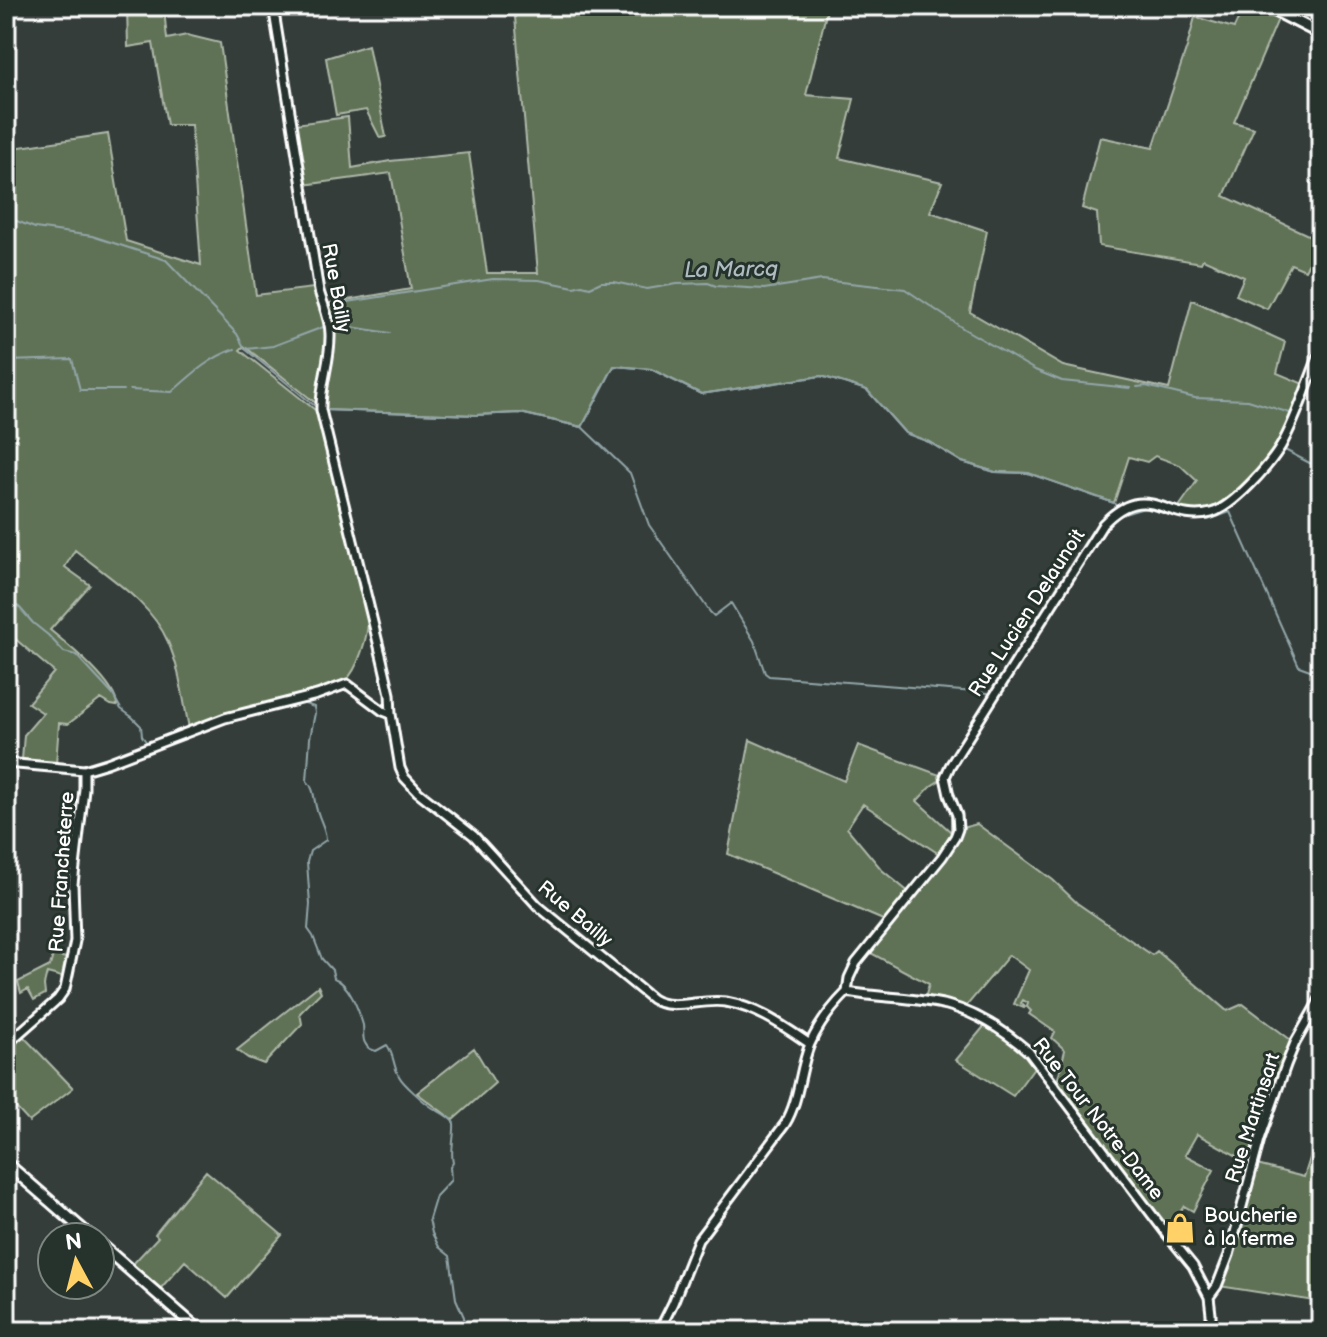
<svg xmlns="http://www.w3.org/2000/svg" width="1327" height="1337" font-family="'Balsamiq Sans',sans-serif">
  <rect width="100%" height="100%" fill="#343d39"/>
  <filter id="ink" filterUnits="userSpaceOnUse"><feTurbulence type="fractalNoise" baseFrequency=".0125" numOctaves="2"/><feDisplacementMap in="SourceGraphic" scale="16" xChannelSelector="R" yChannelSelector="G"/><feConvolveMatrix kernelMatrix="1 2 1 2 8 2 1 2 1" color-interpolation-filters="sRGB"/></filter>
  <g filter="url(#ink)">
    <!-- green -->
    <path fill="#5f7255" stroke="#afb8aa" stroke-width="2" fill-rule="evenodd" d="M127,6H172L164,9L167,39L187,35L220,43L256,295L314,288L290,134L329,332L317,404L244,346L240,350L319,413L349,534L347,535L353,560L356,563L370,619L368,620C368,636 358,670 345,681C340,685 332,686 327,689L189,728C183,700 180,669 168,642C151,602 108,577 75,550L65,567L90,585L50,630C67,644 117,684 117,706L111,705L101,699L68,724L59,723L56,764L27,763V761L22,760L24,735L43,713L28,703L54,672L6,631V149L108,134L126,241L201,265L191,125H167L153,43L128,47Z
      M514,6H828L806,95L854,99L839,158L942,182L930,212L987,231L970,312L1063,366L1169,389L1192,300L1285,342L1277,373L1306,385L1280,447L1249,484L1211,513L1176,511L1197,481L1180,465L1155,456L1147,462L1129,457L1114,503L1028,473L995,472L962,462L929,442L905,433L867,390L821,376L701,394L651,369L614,366L582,427L520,413L476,415L324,410L322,403L332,340H335V330H331L324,304L411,289L391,173L303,185L295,124L348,117L352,168L390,161L469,153L487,273H538Z
      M1244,6H1261L1279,17L1234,122L1254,128L1224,196L1321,241L1305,270L1291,264L1267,309L1236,295L1244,277L1203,259L1201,263L1099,246L1097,213L1082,208L1100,137L1153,148L1187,47L1195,17L1234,28Z
      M368,45L386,137L380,138L366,110L336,115L326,58Z
      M750,740L844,781L858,745L945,777L931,786L917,801L951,832V815L948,803H949C953,813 956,823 953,834L958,829L977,824L1053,880L1077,903L1152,955L1157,951L1227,1011L1243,1004L1295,1043L1253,1164L1304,1177L1321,1123V1302L1219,1286L1252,1164L1197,1134L1185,1155L1214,1170L1193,1211L1184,1206L1166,1233L1056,1086L1065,1050L1052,1038L1055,1032L1029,1014L1031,1011L1027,1007L1028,1003L1023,1000L1021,1003L1025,1007L1024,1008L1014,1004L1029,970L1009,955L964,1009L924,1002L929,984L865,950L885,921L870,940L868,939L883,920L728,854ZM863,804L942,856L911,894L882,870L847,828Z
      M53,955L71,959L66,978L47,973L44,985L45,994L34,1000L28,989L21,993L18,982L50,966Z
      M318,986L321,992L300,1013L302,1024L264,1064L248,1058L237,1050Z
      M987,1023L1038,1062L1013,1096L956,1060Z
      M23,1036L73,1088L29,1122L6,1097V1076L15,1069L6,1059V1048L19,1037L21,1038Z
      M474,1048L495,1083L453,1120L417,1093Z
      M206,1171L282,1235L227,1298L185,1261L160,1289L132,1265L158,1237L155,1234Z"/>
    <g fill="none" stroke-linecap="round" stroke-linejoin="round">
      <!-- stream -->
      <path stroke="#93a6aa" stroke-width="2" d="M6,217L35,228L92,236L166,260L237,334L245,349L315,406
        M331,318L329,305L493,279L539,280L574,287L582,285L590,287L601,282H614L647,289L677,284L708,283L716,286L764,289L822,280L905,289L964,329L1035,370L1062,381L1130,388
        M332,324L390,333
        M246,349L273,346L326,326
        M6,361L72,359L80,390H124
        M1137,387L1146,386L1195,398L1248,400L1290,413
        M130,390L172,392C191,375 210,357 235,349
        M323,410L476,415L520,413L582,427L614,366L651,369L701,394L821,376L867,390L905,433L929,442L962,462L995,472L1028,473L1114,503L1117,507
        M582,427L630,473L649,525L710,612L714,616L731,603L754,641L765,673L769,676L988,693
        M1283,449L1321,469
        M1121,515L1144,508L1184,518L1208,520L1230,512L1299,666L1321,674
        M6,599L19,607L33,623L48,635L64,652L76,655L113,695L121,709L132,717L141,726L142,736L147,743
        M293,705L302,703L314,707L315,713L310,738L307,781C316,790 313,802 318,813C321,823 326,830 326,840L310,851L307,862L310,904L308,929L313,936L322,959L332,970L334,978C349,983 359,1011 363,1025C364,1031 362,1038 365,1043C368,1049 370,1049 376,1051L387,1045C394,1054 393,1066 399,1076C403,1084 425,1103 433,1108C441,1113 448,1115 454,1123C455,1136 450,1150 453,1163L450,1167L451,1180L436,1196L429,1219L432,1233L439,1247L450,1256L456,1299L464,1317L465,1324L470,1331
        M212,726L233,720
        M153,749L188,736"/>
      <!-- minor casing -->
      <g stroke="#fff" stroke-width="13">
        <path id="minor" d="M273,6L319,291C323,305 330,319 330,334C331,360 320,384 321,410L382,659L390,694L391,714L400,768L404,777L418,792L474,836L538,906L652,999C673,1012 700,998 726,1002C759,1008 783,1026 810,1044
          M6,763L84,770L107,763L225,718L317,695L347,684L383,711L391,714
          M847,992L849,978L856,963L942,857L955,837L958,829L957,815L949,795L945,777L950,766L1103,524C1148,477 1167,525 1211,513C1233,507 1270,465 1281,446C1298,416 1308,381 1321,350
          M847,992C880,998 915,997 947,1005C977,1013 1006,1032 1029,1052L1166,1233L1193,1266L1209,1297L1211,1314V1331
          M6,1045L58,999L65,989L75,941L73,884L84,789V770
          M1209,1297L1217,1286L1229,1255L1260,1139L1286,1065L1295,1043L1321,997
          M659,1331L673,1303L698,1240L785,1124C800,1099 799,1071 810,1044C818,1026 833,1006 847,992"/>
      </g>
      <!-- tertiary casing -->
      <g stroke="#fff" stroke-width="15">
        <path id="tertiary" d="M1266,6L1321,34
          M6,1163L91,1237
          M100,1244L200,1331"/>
      </g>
      <!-- minor -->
      <use href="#minor" stroke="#26332d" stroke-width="7"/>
      <!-- tertiary -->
      <use href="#tertiary" stroke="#26332d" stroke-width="9"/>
    </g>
  </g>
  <!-- icons -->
  <defs>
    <g id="shop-bare" transform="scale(2.4)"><path d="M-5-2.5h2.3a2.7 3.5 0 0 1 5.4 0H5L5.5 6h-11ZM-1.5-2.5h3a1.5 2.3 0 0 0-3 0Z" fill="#ffd166" stroke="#26332d" stroke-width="2.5" paint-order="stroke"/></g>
  </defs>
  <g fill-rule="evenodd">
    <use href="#shop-bare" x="1180" y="1228"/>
  </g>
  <g text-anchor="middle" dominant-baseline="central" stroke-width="6" stroke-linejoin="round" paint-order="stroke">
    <!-- street labels -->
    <g font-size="20" fill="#fff" stroke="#26332d">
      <text transform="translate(336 288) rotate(80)">Rue Bailly</text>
      <text transform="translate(1027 613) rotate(-57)">Rue Lucien Delaunoit</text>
      <text transform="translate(62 872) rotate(-86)">Rue Francheterre</text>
      <text transform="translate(575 914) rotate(40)">Rue Bailly</text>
      <text transform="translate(1253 1118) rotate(-72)">Rue Martinsart</text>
      <text transform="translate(1098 1119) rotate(52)">Rue Tour Notre-Dame</text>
    </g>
    <!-- poi labels -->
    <g font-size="20" fill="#fff" stroke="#26332d" text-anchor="start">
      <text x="1204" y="1216">Boucherie<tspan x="1204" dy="23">à la ferme</tspan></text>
    </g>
    <!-- water labels -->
    <g font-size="22" font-style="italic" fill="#aebcc0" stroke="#26332d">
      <text transform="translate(731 270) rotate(-1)">La Marcq</text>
    </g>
  </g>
  <!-- margin -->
  <rect width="1327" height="1337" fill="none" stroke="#26332d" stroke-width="32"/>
  <rect x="16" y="16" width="1295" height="1305" fill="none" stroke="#fff" stroke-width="3" filter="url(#ink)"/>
  <!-- north arrow -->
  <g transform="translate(76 1261) rotate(353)"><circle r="38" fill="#26332d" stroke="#7d8581" stroke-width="2"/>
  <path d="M0-6L14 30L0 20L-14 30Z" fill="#ffd166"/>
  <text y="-12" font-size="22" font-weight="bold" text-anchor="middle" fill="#ffffff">N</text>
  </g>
</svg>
